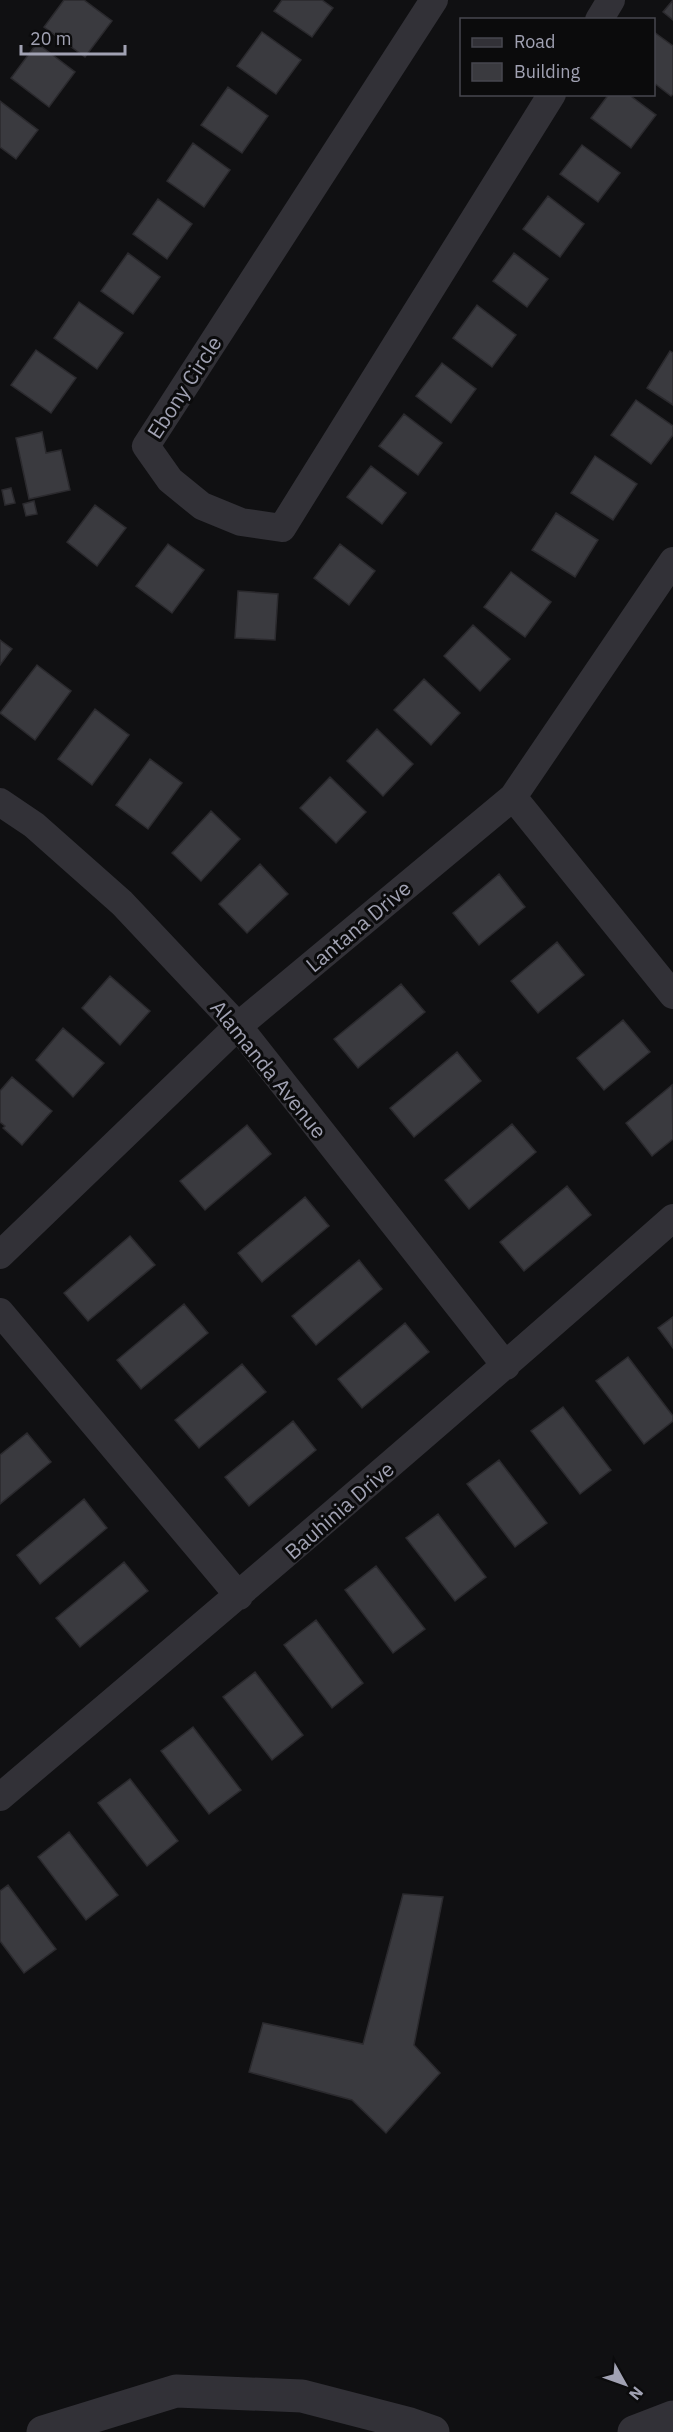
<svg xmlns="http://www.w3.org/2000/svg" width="673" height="2432" font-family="'IBM Plex Sans',sans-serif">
  <rect width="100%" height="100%" fill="#101012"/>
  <!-- building -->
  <path fill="#3a3a3f" stroke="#2b2a2e" stroke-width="1.5" d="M64,0H84L112,21L85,57L44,27Z
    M282,0H322L333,8L312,37L274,11Z
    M673,0V20L663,12Z
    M262,32L301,60L276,94L237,66Z
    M654,32L673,46V94L671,96L654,83Z
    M37,43L75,72L49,107L11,78Z
    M228,87L268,116L242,153L201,125Z
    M609,94H628L656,115L631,148L591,118Z
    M0,101L38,130L16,159L0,147Z
    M193,143L230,170L204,207L167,181Z
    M582,145L620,173L598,202L560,174Z
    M548,196L584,224L560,257L523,229Z
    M158,199L192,224L167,259L133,234Z
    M128,253L160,277L133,314L101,291Z
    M514,253L548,279L527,307L493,281Z
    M79,302L123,333L97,369L54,338Z
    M477,305L516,335L492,367L453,338Z
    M36,350L76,378L51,413L11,385Z
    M670,351L673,353V405L647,388Z
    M442,363L476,389L451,423L416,396Z
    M636,400L673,426V435L651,464L611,435Z
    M404,414L442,443L418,475L379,446Z
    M42,432L46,453L61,450L70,490L29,499L16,438Z
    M595,456L637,484L613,520L571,493Z
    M371,466L406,493L382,524L347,497Z
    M11,488L15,503L5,505L2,490Z
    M34,501L37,514L26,516L23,504Z
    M95,505L126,528L97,566L67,542Z
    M556,513L598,540L575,577L532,550Z
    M168,544L204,570L172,613L136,586Z
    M340,544L375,571L349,605L314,578Z
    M511,572L551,602L525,637L484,607Z
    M238,591L278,594L275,640L235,638Z
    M473,625L510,659L480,691L444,656Z
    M0,640L12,649L0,665Z
    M37,665L71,691L35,740L0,713Z
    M424,679L460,713L431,745L394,710Z
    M95,709L129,735L92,785L58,759Z
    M377,729L413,764L383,796L347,761Z
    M150,759L182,783L148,829L116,805Z
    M330,777L366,812L336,843L300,808Z
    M211,811L240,839L201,881L172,853Z
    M260,864L288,894L247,933L219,904Z
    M499,874L525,907L479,945L453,913Z
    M557,942L584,975L538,1013L511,981Z
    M110,976L150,1011L120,1045L82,1008Z
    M401,984L425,1012L358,1068L334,1039Z
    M623,1020L650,1052L604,1090L577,1058Z
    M63,1028L104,1063L73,1097L36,1060Z
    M457,1052L481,1081L414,1137L390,1108Z
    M12,1077L52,1111L22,1145L3,1128L5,1126L0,1122V1091Z
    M672,1085L673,1139L652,1156L626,1123Z
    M512,1124L536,1152L469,1209L445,1180Z
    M247,1125L271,1154L205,1210L180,1181Z
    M567,1186L591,1215L524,1271L500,1242Z
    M305,1197L329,1226L262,1282L238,1253Z
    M130,1236L155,1265L88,1321L64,1293Z
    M359,1260L382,1289L316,1345L292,1316Z
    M184,1304L208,1333L141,1389L117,1360Z
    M673,1317V1348L658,1328Z
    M405,1323L429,1352L362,1408L338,1379Z
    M628,1357L673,1416V1421L644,1444L596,1381Z
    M242,1364L266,1392L199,1448L175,1420Z
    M563,1407L611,1470L580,1494L531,1431Z
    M293,1421L316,1450L249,1506L225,1477Z
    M27,1433L51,1462L0,1504V1455Z
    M499,1460L547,1523L515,1547L467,1484Z
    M84,1499L107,1528L40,1584L17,1555Z
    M438,1514L486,1577L455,1601L406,1538Z
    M124,1562L148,1591L80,1647L56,1618Z
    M376,1566L425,1629L393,1653L345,1590Z
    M316,1620L363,1683L332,1708L284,1645Z
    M255,1672L303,1735L272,1760L223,1697Z
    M193,1727L241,1790L209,1814L161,1751Z
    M130,1779L178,1841L147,1866L98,1803Z
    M69,1832L118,1895L86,1920L38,1857Z
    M8,1885L56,1949L24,1973L0,1941V1891Z
    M403,1894L443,1897L414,2045L440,2073L386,2133L352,2100L249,2072L263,2023L363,2044Z"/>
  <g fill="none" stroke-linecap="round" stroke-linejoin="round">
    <!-- minor -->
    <path stroke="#323137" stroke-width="28" d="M434,0L146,446L170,480L202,506L241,522L282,528L552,94
      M599,20L611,0
      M513,797L673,995
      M0,802L34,825L122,903L238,1026L506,1366
      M0,1255L238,1026L513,797L673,561
      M0,1312L239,1596
      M0,1797C226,1606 451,1414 673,1218"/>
    <!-- tertiary -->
    <path stroke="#323137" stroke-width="33" d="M43,2432L176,2391L302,2396L410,2424L433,2432
      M634,2432L673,2417"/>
  </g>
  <g text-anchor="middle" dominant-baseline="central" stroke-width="6" stroke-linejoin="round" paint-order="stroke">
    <!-- street labels -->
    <g font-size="21" fill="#a1a2b3" stroke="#0b0b0c">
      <text transform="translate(184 387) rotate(-57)">Ebony Circle</text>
      <text transform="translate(358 926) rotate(-40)">Lantana Drive</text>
      <text transform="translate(269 1069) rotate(51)">Alamanda Avenue</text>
      <text transform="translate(339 1510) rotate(-41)">Bauhinia Drive</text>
    </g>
  </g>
  <!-- legend -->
  <rect x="460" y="18" width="195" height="78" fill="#0b0b0c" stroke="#47474f" stroke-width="1.5"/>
  <rect x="472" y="38" width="30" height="9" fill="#323137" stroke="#47474f" stroke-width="1.5"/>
  <text x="514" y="48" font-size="18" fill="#a1a2b3">Road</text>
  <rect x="472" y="63" width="30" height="18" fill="#3a3a3f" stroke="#47474f" stroke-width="1.5"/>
  <text x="514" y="78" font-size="18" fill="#a1a2b3">Building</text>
  <!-- north arrow -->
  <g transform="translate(625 2384) rotate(130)" stroke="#0b0b0c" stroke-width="4.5" paint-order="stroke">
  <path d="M0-4.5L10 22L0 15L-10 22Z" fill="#a1a2b3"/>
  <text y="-9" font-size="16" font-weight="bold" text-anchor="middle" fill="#a1a2b3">N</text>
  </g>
  <!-- scale -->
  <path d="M21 45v9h104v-9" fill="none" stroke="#a1a2b3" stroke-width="3"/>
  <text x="30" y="45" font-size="18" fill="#a1a2b3" stroke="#0b0b0c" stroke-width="4.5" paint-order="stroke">20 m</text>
</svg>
